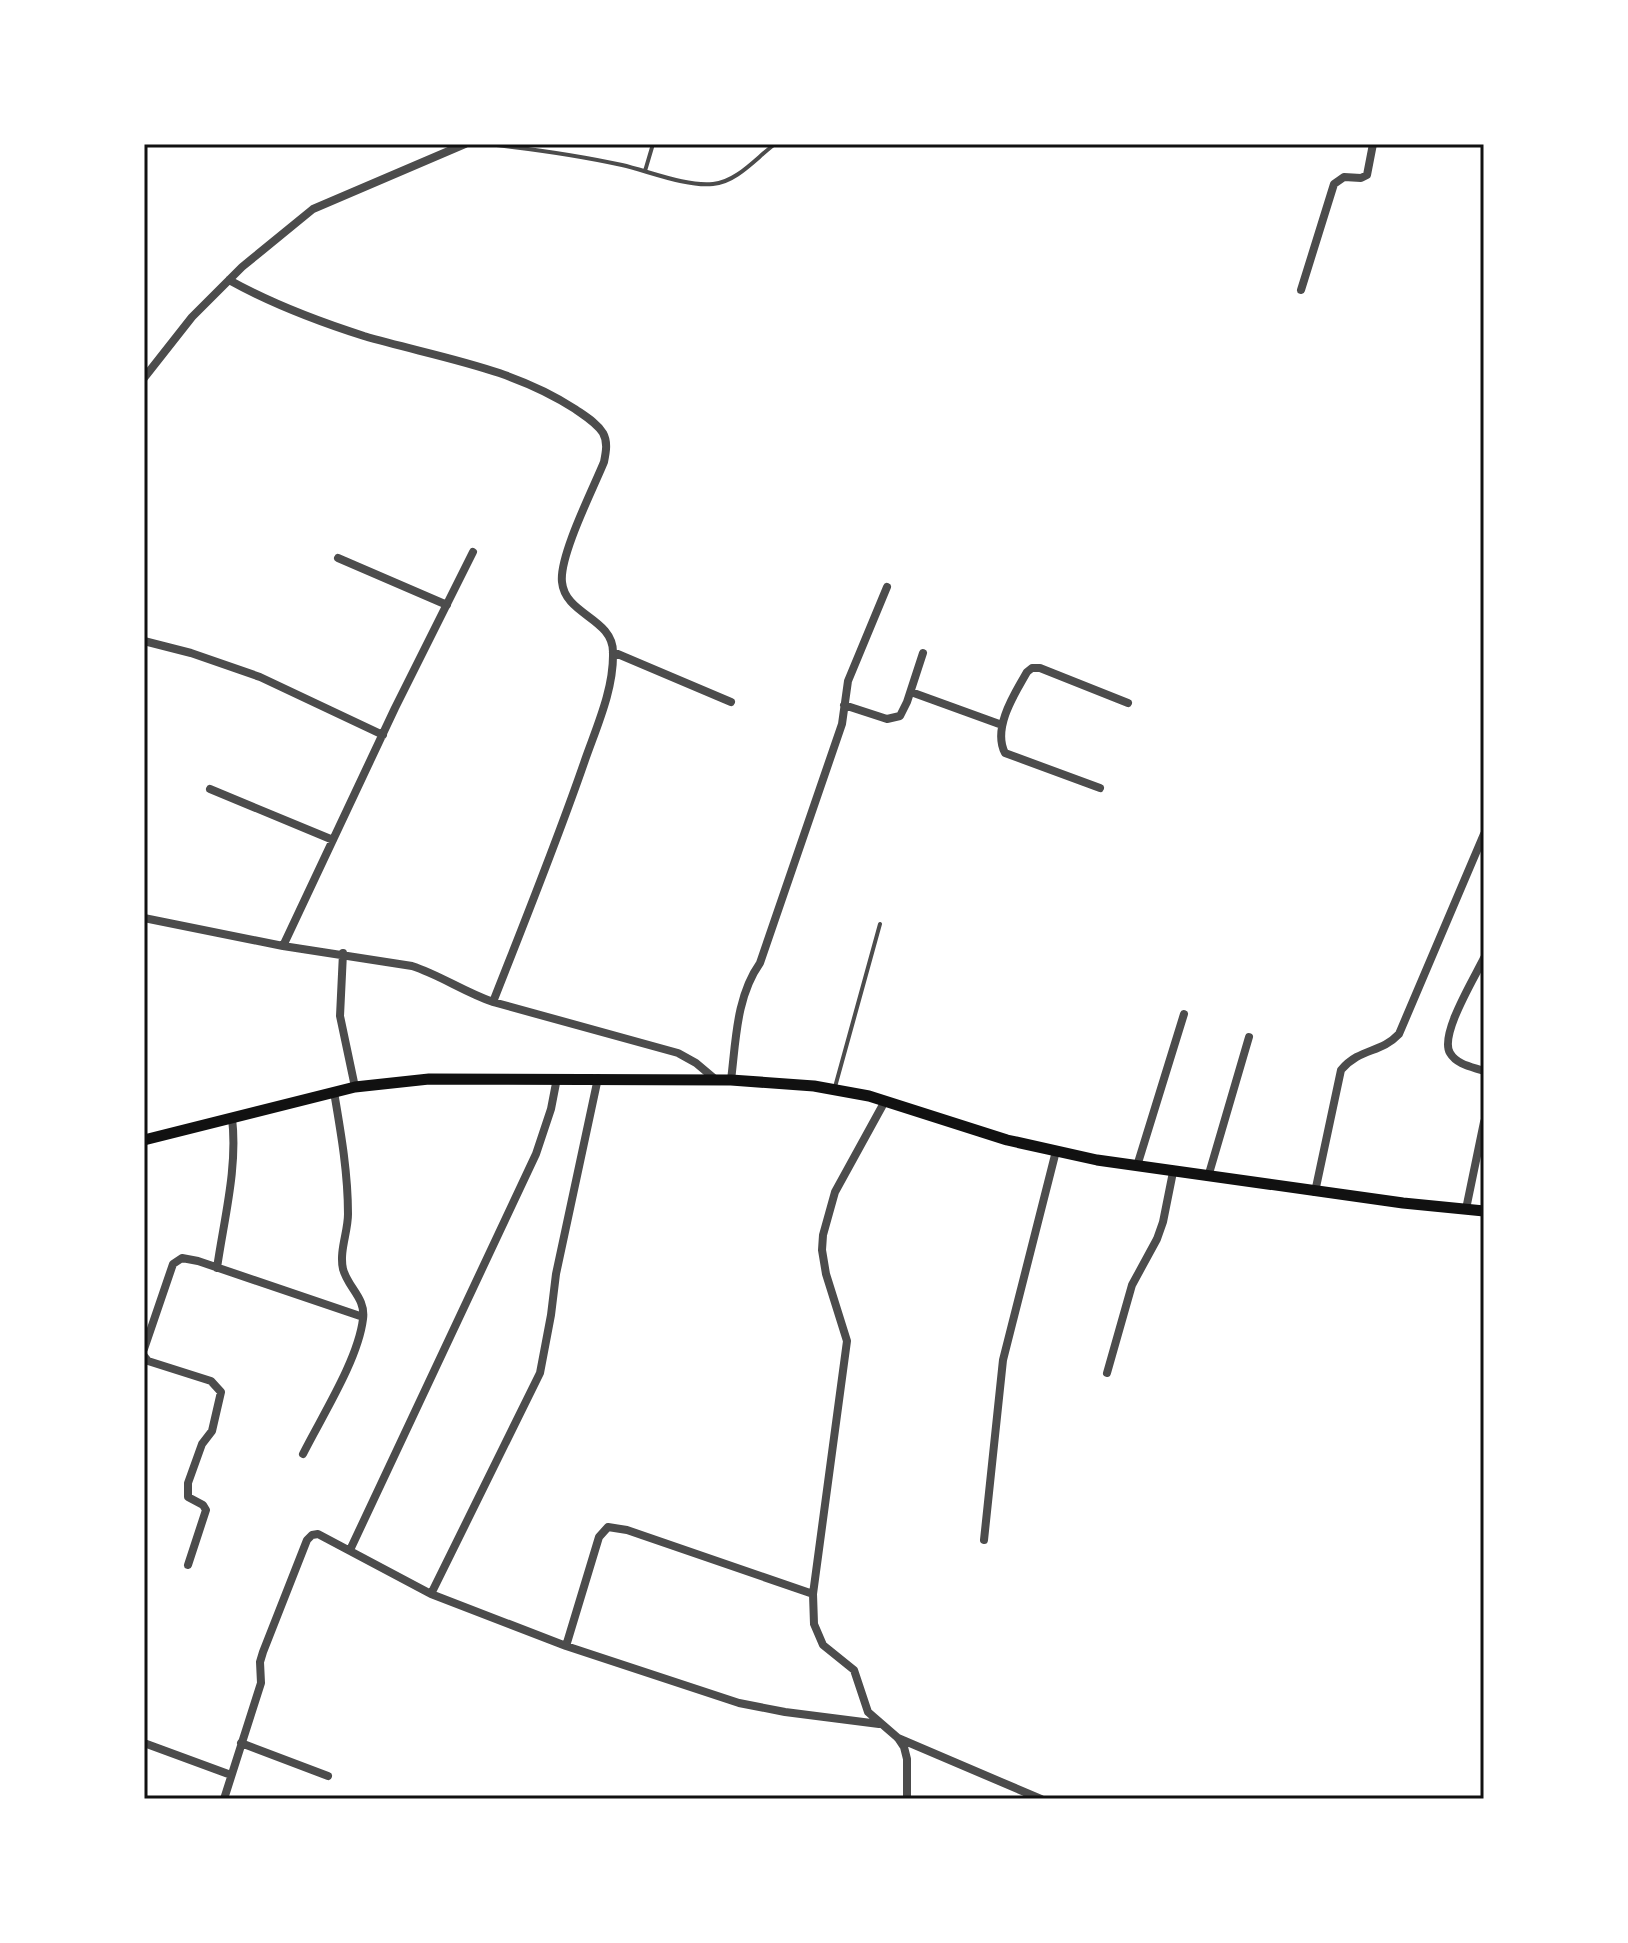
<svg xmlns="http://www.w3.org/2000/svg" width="1628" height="1943" font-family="Cabin,sans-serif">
  <rect width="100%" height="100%" fill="#fff"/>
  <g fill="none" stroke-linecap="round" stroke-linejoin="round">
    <!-- service -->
    <path stroke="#4c4c4c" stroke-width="4" d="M487,144C533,149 577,155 622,165C648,171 687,187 713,184C737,182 757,157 775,144
      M645,171L653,144
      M835,1087L880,924"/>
    <!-- minor -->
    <path stroke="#4c4c4c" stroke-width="8" d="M229,280C272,304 317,321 364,336C436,357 511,367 575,409C585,416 597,423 603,433C608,442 606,452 604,462C593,489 559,556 562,582C565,615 613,618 613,652C614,690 596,728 584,763C556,844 524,923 493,1002
      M1301,290L1334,184L1344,177L1361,178L1367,175L1373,144
      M144,378L192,317L242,267L313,209L465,144
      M338,558L447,605
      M144,641L191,653L260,677L383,735
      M613,652L731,702
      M911,692L1002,725
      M844,705L887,719L900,716L907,702L923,653
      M1100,788L1005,753C992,728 1015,693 1027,672L1032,668H1040L1128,703
      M210,789L333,840
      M144,918L283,946L412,966C440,975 464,992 493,1002L678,1053L696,1063L715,1079
      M283,946L395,708L473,552
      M343,953L340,1016L355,1087
      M1484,958C1475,977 1439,1035 1450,1053C1457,1065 1473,1067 1484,1071
      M731,1080C736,1041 736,997 760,963L842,724L848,681L887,587
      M885,1101L835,1192L823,1235L822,1250L826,1274L847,1341L813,1594L814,1624L823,1645L854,1670L868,1712L898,1738L904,1747L907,1759V1799
      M1137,1166L1184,1014
      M1208,1177L1249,1037
      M1315,1192L1341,1070C1361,1047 1380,1054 1399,1034L1484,834
      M1466,1209L1484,1122
      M217,1268C224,1219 238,1167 232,1118
      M144,1349L173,1264L182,1258L198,1261L363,1317
      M144,1356L148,1361L211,1381L221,1392L212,1431L202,1444L188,1483V1497L203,1505L206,1510L188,1565
      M1107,1373L1132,1285L1157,1239L1163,1222L1173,1172
      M303,1454C322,1416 358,1360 363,1319C366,1298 348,1288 343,1269C339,1251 348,1232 348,1214C348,1173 341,1133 334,1092
      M984,1540L1003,1360L1056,1151
      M350,1550L536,1154L551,1109L557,1078
      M431,1594L540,1373L551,1315L556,1274L598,1078
      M566,1646L599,1537L608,1527L627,1530L813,1594
      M898,1738L1041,1799
      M144,1743L231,1775
      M241,1743L328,1776
      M224,1799L261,1683L260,1662L263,1652L307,1540L312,1535L318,1534L431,1594L566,1646L739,1703L785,1712L879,1724"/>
    <!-- secondary -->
    <path stroke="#111" stroke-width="11" d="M144,1140L355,1087L429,1079L731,1080L814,1086L869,1096L1007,1140L1097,1160L1403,1203L1484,1211"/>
  </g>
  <!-- border -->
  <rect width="1628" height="1943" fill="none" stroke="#ffffff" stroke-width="292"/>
  <rect x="146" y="146" width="1336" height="1651" fill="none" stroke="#111" stroke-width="3"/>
</svg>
